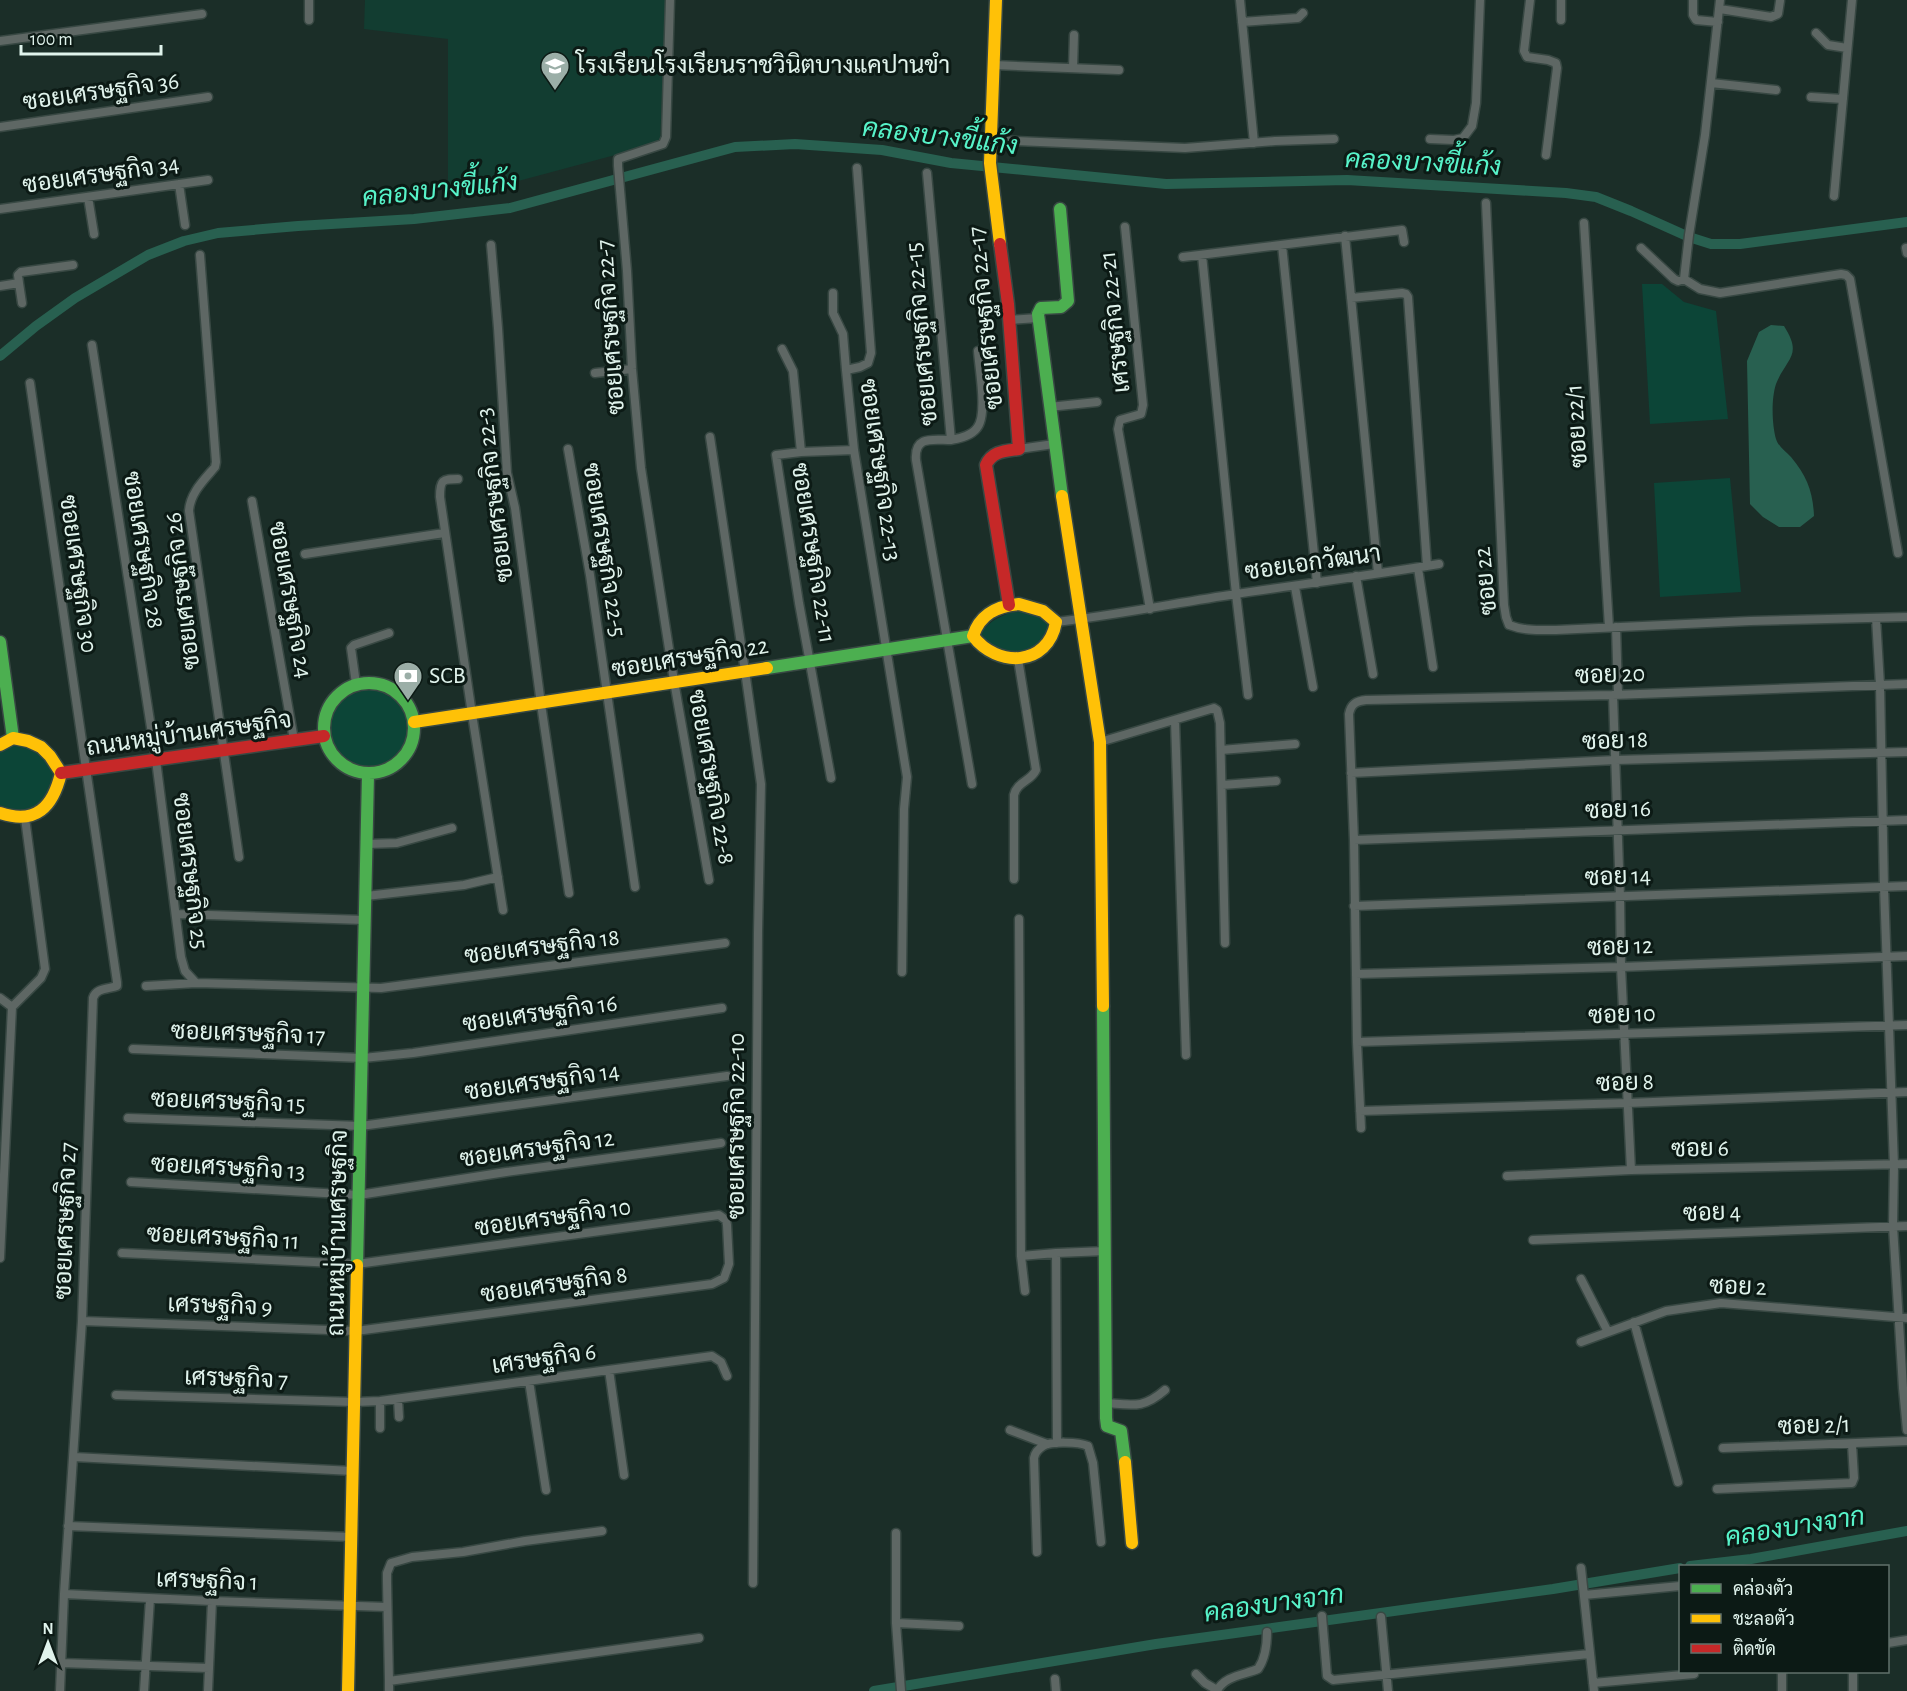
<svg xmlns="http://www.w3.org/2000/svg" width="1907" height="1691" font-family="'Alegreya Sans',Sarabun,sans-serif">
  <rect width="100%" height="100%" fill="#1b2e28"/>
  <!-- built -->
  <path fill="#123d31" d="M365,0H666L660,143L448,200V39L364,29Z"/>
  <!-- green -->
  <path fill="#0c4537" d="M1642,284H1662L1684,302L1716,311L1728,419L1650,424Z
    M1730,478L1741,592L1660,597L1654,483Z
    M1018,610C1031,613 1041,614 1050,626C1041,645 1026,660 1002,653C994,650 985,642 978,637C988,621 1000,616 1018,610Z
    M377,686L400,699L411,725L403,752L393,762L366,769L352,765L341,757L328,734L332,709L340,698Z
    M14,744L37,748L53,766L55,777L54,789L40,808L18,814L0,807V750Z"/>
  <!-- water -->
  <path fill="#286050" d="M1771,325L1784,326C1803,356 1787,357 1776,384C1771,399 1772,425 1776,439C1778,446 1786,452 1791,457C1807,476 1813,492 1814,516L1800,527H1779L1763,517L1750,504L1747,361L1759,332Z"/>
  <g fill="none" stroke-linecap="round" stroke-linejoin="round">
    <!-- canal -->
    <path stroke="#286050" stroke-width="10" d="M0,356L36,326L75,298L148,255L184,241L218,233L298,226L414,219L510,208L735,147L795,144L882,150L951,163L1166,184L1347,180L1566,193L1596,197L1631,211L1689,237L1711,244H1740L1907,222
      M1690,1566L1751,1559L1907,1531
      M874,1691L1156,1644L1553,1589L1680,1568"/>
    <!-- street casing -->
    <g stroke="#384843" stroke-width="11">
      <path id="street" d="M670,0L666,137L663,144L618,159V166L627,271L632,369L641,468L674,681L709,880
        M1240,0L1254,143
        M1530,0L1524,51L1527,57L1548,60L1556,63L1557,68L1546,155
        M1693,0V15L1696,20L1718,22
        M1720,9L1771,17L1778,14L1780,1
        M309,20V0
        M1561,20V0
        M1242,22L1298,18L1303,13
        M1816,33L1828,45L1847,48
        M0,41L202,14
        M994,65L1119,70
        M1073,68L1074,35
        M1711,83L1776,90
        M1811,97L1843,99
        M0,127L208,97
        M1430,139L1454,140L1463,138L1472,126L1476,103L1480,0
        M992,140L1185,148L1275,141L1334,139
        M857,168L871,353L868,363L860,367L846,370L854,450L907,777L904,809L902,972
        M927,173L951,440C933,440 914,435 916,460L972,784
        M179,184L185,225
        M1834,196L1852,0
        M88,197L94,234
        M1486,203L1504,605L1506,617L1509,625C1524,631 1540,630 1556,630L1750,621L1907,617
        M0,209L208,180
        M1584,223L1609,627
        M1125,227L1143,405L1141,414L1120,420L1118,429L1150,609
        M1345,236L1378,573
        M491,245L498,328L507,473L515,508L541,704L569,893
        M1282,245L1317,583
        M1641,248L1674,279L1678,281L1684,279L1689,235L1705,135L1720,0
        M1906,248L1907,253
        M200,255L216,462L215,467C204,480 190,493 189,511L239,857
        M1202,255L1236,594L1248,695
        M1183,257L1402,230L1404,242
        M1684,279L1700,289L1720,293L1841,274L1846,275L1850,279L1898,553
        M19,283L22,303
        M0,286L19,283L18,275L21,272L73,265
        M833,293V313L843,334L846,370
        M1351,298L1402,293L1406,294L1408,297L1427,566
        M1009,320L1038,318
        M92,345L156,760L181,957L185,971L196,983
        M782,349L793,371L801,452
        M595,373L632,369
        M30,383L117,982V986C108,989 96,988 93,998L82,1321L64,1594L60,1691
        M1049,407L1097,402
        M710,437L745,671L761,784L758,932L753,1583
        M951,440C960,438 971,436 977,428C988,415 979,368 978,351
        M568,449L590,575L635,887
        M1019,449L1054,444
        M458,479C442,479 440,480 440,497L472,714L503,910
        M252,501L294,740
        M305,554L444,533
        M1418,568L1433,667
        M1356,576L1373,674
        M1295,587L1313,687
        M1876,618L1880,685L1884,887L1894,1166L1893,1226L1903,1388L1907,1430
        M1056,622C1117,615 1176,603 1236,594C1304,584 1372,575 1439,564
        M1616,627L1618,694
        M356,684L351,648L354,645L389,633
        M1613,695L1620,897L1621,967L1631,1170
        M1175,721L1186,1055
        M1100,742L1214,708L1217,710L1220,723L1225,943
        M1221,750L1295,744
        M1351,773L1616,760L1907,752
        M831,778L799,603L776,455L801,452L854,450
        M1222,785L1276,781
        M1354,840L1907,820
        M367,844L397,843L452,828
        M1014,879V795C1017,782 1031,781 1036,770L1018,659
        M366,896L464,885L498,877
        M1354,906L1907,886
        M177,914L365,920
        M1019,919L1021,1256L1056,1253
        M1356,974L1621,967L1907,956
        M146,986L196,983L381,988L725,943
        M0,998L12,1007
        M1357,1042L1907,1025
        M133,1049L363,1058L413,1053L722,1008
        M1360,1111L1628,1103L1907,1092
        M128,1118L361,1126L727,1076
        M1361,1128L1357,1042L1354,840L1349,714C1351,704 1356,701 1366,700L1613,695L1907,684
        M1507,1176L1631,1170L1907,1164
        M131,1182L359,1195L506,1172L721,1143
        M1533,1240L1907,1226
        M1021,1256L1025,1291
        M0,1258L12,1007L41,978L45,969L25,818
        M1581,1279L1608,1332
        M82,1321L356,1331L712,1284L724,1278L729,1264L727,1225L726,1220L719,1215L357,1264L122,1253
        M1634,1322L1678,1482
        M1581,1342L1666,1311L1721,1303L1907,1318
        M609,1370L624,1475
        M529,1381L546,1490
        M116,1395L355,1402L380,1401L712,1356L721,1362L727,1376
        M398,1399L399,1417
        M1106,1403C1133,1405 1143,1409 1165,1390
        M380,1428V1401
        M1010,1430L1047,1444
        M1057,1443L1056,1253L1106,1251
        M1723,1448L1907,1441
        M74,1457L353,1471
        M1717,1489L1852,1483L1854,1478L1852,1444
        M68,1526L352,1537
        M896,1533V1623L901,1691
        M1037,1552L1034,1458C1035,1453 1038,1449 1043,1446C1051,1441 1079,1442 1088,1446L1093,1463L1101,1542
        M1581,1568L1594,1691
        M64,1594L212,1601L387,1607
        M1584,1595L1680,1586
        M1322,1616L1327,1676L1333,1680L1589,1654
        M1381,1617L1388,1691
        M896,1623L959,1626
        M1888,1643L1907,1640
        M61,1663L209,1668
        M1782,1672V1691
        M1853,1672V1691
        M1196,1674L1205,1683L1217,1690
        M1055,1679L1056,1691
        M389,1681L387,1582V1573L391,1563L412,1557L463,1552L525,1541L602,1531
        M1593,1683L1694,1674
        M144,1691L150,1599
        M208,1691L212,1601
        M389,1691V1681L699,1638
        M1217,1691C1224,1676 1244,1675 1258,1669C1265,1659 1267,1644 1267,1632"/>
    </g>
    <!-- fast casing -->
    <g stroke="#384843" stroke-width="15">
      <path id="fast" d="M1060,209L1068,301L1061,307L1041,308L1038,314L1062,496
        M0,642L13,738
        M767,668L973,636
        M324 728a45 45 0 1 1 90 0a45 45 0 1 1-90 0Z
        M1103,1006L1106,1418L1107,1426L1121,1431L1125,1462
        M357,1265L368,775"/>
    </g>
    <!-- slow casing -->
    <g stroke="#384843" stroke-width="15">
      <path id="slow" d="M996,0L990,163L1000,244
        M1062,496L1100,742L1103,1006
        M1019,604L1043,611L1056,622C1048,667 997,668 973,636C980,614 997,606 1019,604Z
        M414,722L767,668
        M0,745L13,738L28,741L41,747L50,756L61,773C53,807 36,825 0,813
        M1125,1462L1132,1543
        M348,1691L357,1265"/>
    </g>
    <!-- jam casing -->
    <g stroke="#384843" stroke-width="15">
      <path id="jam" d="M1000,244L1008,304L1019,449C1005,451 992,451 986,465L1009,605
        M61,773L324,736"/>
    </g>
    <!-- street -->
    <use href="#street" stroke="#5e6764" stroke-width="8"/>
    <!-- fast -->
    <use href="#fast" stroke="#4caf50" stroke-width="12"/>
    <!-- slow -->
    <use href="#slow" stroke="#ffc107" stroke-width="12"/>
    <!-- jam -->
    <use href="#jam" stroke="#c62828" stroke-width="12"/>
  </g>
  <!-- icons -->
  <defs>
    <g id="school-pin" transform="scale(1.5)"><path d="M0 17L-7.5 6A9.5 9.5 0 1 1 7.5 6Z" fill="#9baea7" stroke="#0c1a15"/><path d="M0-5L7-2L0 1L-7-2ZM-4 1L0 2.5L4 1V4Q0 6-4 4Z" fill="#fff"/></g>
    <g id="bank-pin" transform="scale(1.5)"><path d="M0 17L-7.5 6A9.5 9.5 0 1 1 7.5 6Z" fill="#9baea7" stroke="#0c1a15"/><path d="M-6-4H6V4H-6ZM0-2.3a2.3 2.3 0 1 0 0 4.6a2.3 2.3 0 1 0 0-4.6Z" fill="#fff"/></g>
  </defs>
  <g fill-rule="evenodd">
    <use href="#school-pin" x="555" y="66"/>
    <use href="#bank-pin" x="408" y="676"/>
  </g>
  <g text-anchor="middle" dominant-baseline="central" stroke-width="6" stroke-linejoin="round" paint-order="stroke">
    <!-- poi labels -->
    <g font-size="24" fill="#e0f3ec" stroke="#0c1a15" text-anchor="start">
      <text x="576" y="66">โรงเรียนโรงเรียนราชวินิตบางแคปานขำ</text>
      <text x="429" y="676">SCB</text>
    </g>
    <!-- street labels -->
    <g font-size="24" fill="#e0f3ec" stroke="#0c1a15">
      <text transform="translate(101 92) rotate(-8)">ซอยเศรษฐกิจ 36</text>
      <text transform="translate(101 175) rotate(-8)">ซอยเศรษฐกิจ 34</text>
      <text transform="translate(986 318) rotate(-96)">ซอยเศรษฐกิจ 22-17</text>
      <text transform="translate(1115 322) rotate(-96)">เศรษฐกิจ 22-21</text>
      <text transform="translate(611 327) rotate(-94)">ซอยเศรษฐกิจ 22-7</text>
      <text transform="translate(922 334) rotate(-95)">ซอยเศรษฐกิจ 22-15</text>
      <text transform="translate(1577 426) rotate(-94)">ซอย 22/1</text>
      <text transform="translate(880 470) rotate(82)">ซอยเศรษฐกิจ 22-13</text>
      <text transform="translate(495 495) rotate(-97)">ซอยเศรษฐกิจ 22-3</text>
      <text transform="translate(143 550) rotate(81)">ซอยเศรษฐกิจ 28</text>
      <text transform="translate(604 550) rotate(81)">ซอยเศรษฐกิจ 22-5</text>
      <text transform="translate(813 553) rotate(81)">ซอยเศรษฐกิจ 22-11</text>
      <text transform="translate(1313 563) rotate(-8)">ซอยเอกวัฒนา</text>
      <text transform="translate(78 574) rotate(82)">ซอยเศรษฐกิจ 30</text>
      <text transform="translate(1486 581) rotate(-96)">ซอย 22</text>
      <text transform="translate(183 591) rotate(-97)">ซอยเศรษฐกิจ 26</text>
      <text transform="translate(290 600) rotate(80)">ซอยเศรษฐกิจ 24</text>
      <text transform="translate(690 658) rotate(-9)">ซอยเศรษฐกิจ 22</text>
      <text transform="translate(1610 675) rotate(-2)">ซอย 20</text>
      <text transform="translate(189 734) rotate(-8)">ถนนหมู่บ้านเศรษฐกิจ</text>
      <text transform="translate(1615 741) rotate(-2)">ซอย 18</text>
      <text transform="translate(711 777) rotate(80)">ซอยเศรษฐกิจ 22-8</text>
      <text transform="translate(1618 810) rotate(-2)">ซอย 16</text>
      <text transform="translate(190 871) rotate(83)">ซอยเศรษฐกิจ 25</text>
      <text transform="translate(1618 877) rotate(-2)">ซอย 14</text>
      <text transform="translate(542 947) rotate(-7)">ซอยเศรษฐกิจ 18</text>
      <text transform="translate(1620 947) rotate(-2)">ซอย 12</text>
      <text transform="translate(540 1014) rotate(-8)">ซอยเศรษฐกิจ 16</text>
      <text transform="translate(1622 1015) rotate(-2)">ซอย 10</text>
      <text transform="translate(248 1034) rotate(2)">ซอยเศรษฐกิจ 17</text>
      <text transform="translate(542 1082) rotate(-8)">ซอยเศรษฐกิจ 14</text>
      <text transform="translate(1625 1083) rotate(-2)">ซอย 8</text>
      <text transform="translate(228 1102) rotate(2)">ซอยเศรษฐกิจ 15</text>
      <text transform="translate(737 1126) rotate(-90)">ซอยเศรษฐกิจ 22-10</text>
      <text transform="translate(537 1149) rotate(-8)">ซอยเศรษฐกิจ 12</text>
      <text transform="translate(1700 1149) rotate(-1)">ซอย 6</text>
      <text transform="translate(228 1168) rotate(3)">ซอยเศรษฐกิจ 13</text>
      <text transform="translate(1712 1213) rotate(-2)">ซอย 4</text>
      <text transform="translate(553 1218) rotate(-8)">ซอยเศรษฐกิจ 10</text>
      <text transform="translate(66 1221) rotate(-88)">ซอยเศรษฐกิจ 27</text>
      <text transform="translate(338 1233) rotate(-89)">ถนนหมู่บ้านเศรษฐกิจ</text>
      <text transform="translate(223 1238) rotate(3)">ซอยเศรษฐกิจ 11</text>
      <text transform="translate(554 1285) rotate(-8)">ซอยเศรษฐกิจ 8</text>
      <text transform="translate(1738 1287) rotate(2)">ซอย 2</text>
      <text transform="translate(220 1306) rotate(2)">เศรษฐกิจ 9</text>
      <text transform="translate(544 1359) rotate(-8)">เศรษฐกิจ 6</text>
      <text transform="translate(236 1379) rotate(2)">เศรษฐกิจ 7</text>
      <text transform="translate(1814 1426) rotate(-2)">ซอย 2/1</text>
      <text transform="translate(207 1581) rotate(2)">เศรษฐกิจ 1</text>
    </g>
    <!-- water labels -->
    <g font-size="26" font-style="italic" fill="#57f3c9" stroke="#0c1a15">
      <text transform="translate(940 137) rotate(7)">คลองบางขี้แก้ง</text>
      <text transform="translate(1423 163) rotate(3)">คลองบางขี้แก้ง</text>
      <text transform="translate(440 190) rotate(-6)">คลองบางขี้แก้ง</text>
      <text transform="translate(1795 1527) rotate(-9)">คลองบางจาก</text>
      <text transform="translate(1274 1604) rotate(-8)">คลองบางจาก</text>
    </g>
  </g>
  <!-- legend -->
  <rect x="1679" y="1565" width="210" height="108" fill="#0c1a15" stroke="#61716b" stroke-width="1.5"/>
  <rect x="1691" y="1584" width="30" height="9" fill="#4caf50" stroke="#61716b" stroke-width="1.5"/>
  <text x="1733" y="1595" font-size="18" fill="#e0f3ec">คล่องตัว</text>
  <rect x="1691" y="1614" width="30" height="9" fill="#ffc107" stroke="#61716b" stroke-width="1.5"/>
  <text x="1733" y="1625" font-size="18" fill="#e0f3ec">ชะลอตัว</text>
  <rect x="1691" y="1644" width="30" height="9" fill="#c62828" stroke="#61716b" stroke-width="1.5"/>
  <text x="1733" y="1655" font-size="18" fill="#e0f3ec">ติดขัด</text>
  <!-- north arrow -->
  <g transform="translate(48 1643)" stroke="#0c1a15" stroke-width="4.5" paint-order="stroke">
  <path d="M0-4.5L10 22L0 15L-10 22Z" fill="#e0f3ec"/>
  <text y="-9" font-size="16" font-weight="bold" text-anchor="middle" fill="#e0f3ec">N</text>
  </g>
  <!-- scale -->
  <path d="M21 45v9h140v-9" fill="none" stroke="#e0f3ec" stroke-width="3"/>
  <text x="30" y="45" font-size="18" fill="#e0f3ec" stroke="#0c1a15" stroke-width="4.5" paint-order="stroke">100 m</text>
</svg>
